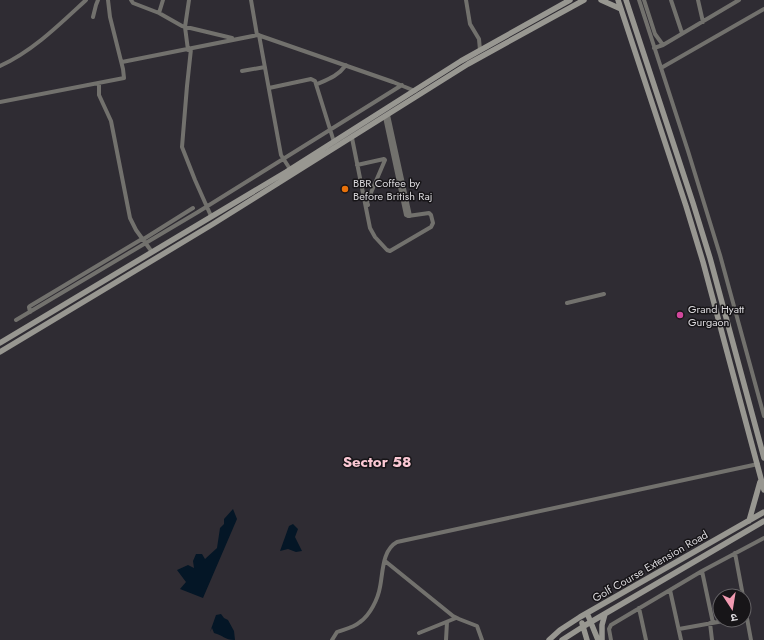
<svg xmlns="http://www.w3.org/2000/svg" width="764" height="640" font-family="Jost,'Noto Sans Devanagari',sans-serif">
  <rect width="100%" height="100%" fill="#2f2c33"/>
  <!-- water -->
  <path fill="#041626" d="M233,509L237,519L203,598L180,589L186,582L177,570L188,565L194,568L193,561L196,554H202L205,559L217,548L220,528L224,524V519Z
    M293,524L298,529L295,537L302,551L296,552L288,549L280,551L289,526Z
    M221,614L224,618L228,620L234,631L235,640C224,640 223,635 214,633L212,628L210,632L216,615Z"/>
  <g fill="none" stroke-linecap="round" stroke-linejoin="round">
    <!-- street -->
    <path stroke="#72716d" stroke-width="4" d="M131,0L133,3L159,13L182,26L232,38
      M251,0L257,35
      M466,0L470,24L479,39L480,50
      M639,0L688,151L720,255L764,416
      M644,0L655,34L663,45
      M671,0L682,33
      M698,0L703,22
      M159,13L163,0
      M93,17L96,5L98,0
      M259,35L281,155L290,169
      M654,48L663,45L739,0
      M191,49L187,86L182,147L195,180L211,216
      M188,50L185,27L189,0
      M122,62L258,35L393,82L415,91
      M0,66C33,51 60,24 86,0
      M661,68L764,9
      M242,71L265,67
      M99,83V95L111,121L130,218L136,230L152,252
      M317,84C329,79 338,76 346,65
      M269,88L311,79L315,81L334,142
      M0,102L124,78L123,69L110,17L108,0
      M388,115L410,216
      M352,138L370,228L375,237L387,250L390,251L431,227L433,223L431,215L429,213L408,216L406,215L385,117
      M357,165L384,159L385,160L367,202L368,205
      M142,240L193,208
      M567,303L604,294
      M30,312L29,307L30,306L142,239
      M16,320L198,212L402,85
      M735,553L743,596
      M385,561L453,616L459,619L477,626L482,640
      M702,571L713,623
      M670,590L681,640
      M744,602L751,640
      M639,608L646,640
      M710,623L712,640
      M679,629L729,620
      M419,633L456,618
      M332,640L337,632C345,629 353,628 360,622C370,615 378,599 380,587C383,573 382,550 397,542L758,464
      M446,640L447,622
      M611,640L609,629L611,625L702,571L764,538"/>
    <!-- secondary -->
    <path stroke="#989791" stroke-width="5.5" d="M601,0L621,9
      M618,0L686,206L703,262L764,490
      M626,0L693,203L710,258L764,458
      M0,343L286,172L461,61L570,0
      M0,352L213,224L468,64L584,0
      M749,521L760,482
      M587,613L598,640
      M582,623L587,640
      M549,640L560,630L580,617L764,512
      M562,640L584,626L764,521
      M602,640V625L605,614"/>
  </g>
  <!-- markers -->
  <circle fill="#e8710a" stroke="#171518" stroke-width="1.5" cx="345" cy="189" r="4"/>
  <circle fill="#d1479c" stroke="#171518" stroke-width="1.5" cx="680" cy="315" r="4"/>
  <g text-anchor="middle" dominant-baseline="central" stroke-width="3" stroke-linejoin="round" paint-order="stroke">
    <!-- poi labels -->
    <g font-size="11" fill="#dad8dc" stroke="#171518" text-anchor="start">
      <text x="353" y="183">BBR Coffee by<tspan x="353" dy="13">Before British Raj</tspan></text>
      <text x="688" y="309">Grand Hyatt<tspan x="688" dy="13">Gurgaon</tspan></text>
    </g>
    <!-- street labels -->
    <g font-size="11" fill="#dad8dc" stroke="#171518">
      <text transform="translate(650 566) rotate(-30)">Golf Course Extension Road</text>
    </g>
    <!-- district labels -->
    <g font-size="15" font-weight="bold" fill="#fbc8d4" stroke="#171518">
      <text x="377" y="462">Sector 58</text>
    </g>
  </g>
  <!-- north arrow -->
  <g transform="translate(732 608) rotate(168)"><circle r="19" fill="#171518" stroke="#656366"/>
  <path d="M0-3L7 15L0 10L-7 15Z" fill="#f19ab1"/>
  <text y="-6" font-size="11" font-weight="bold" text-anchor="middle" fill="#dad8dc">उ</text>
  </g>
</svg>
